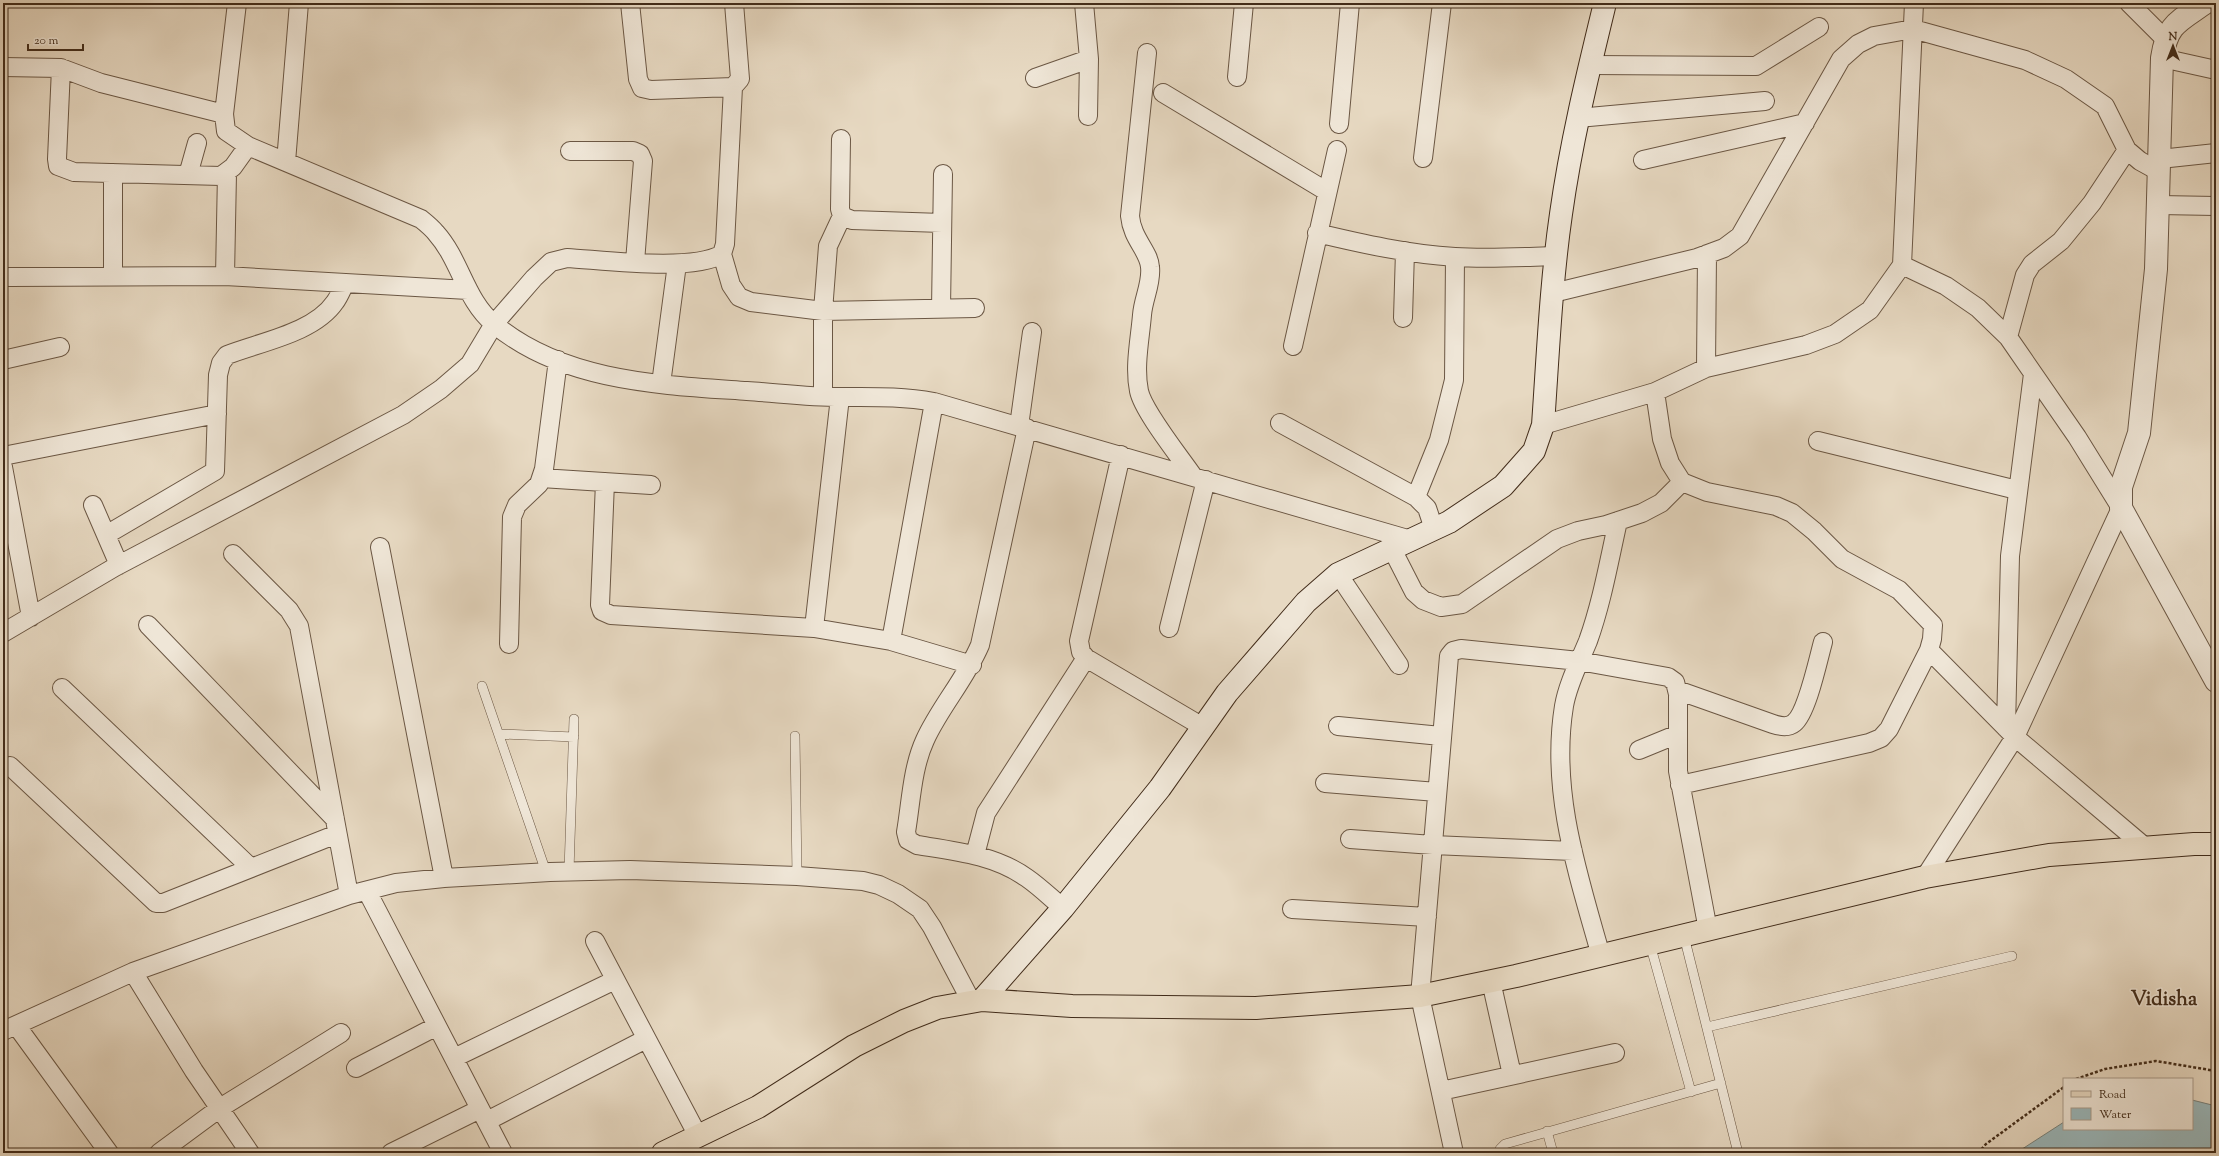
<svg xmlns="http://www.w3.org/2000/svg" width="2219" height="1156" font-family="'Sorts Mill Goudy',serif">
  <rect width="100%" height="100%" fill="#e7d9c2"/>
  <filter id="stains"><feTurbulence type="fractalNoise" baseFrequency=".005" numOctaves="4"/><feColorMatrix values="0 0 0 0 .2 0 0 0 0 .09 0 0 0 0 .02 0 0 0 .5 -.17"/></filter>
  <radialGradient id="worn" r=".72"><stop offset=".6" stop-color="#630" stop-opacity="0"/><stop offset="1" stop-color="#630" stop-opacity=".3"/></radialGradient>
  <!-- water -->
  <path fill="#9ab8bc" stroke="#77807b" d="M2192,1100L2216,1106V1153H2016L2064,1122V1129H2192Z"/>
  <g fill="none" stroke-linecap="round" stroke-linejoin="round">
    <!-- service casing -->
    <g stroke="#6b5744" stroke-width="10">
      <path id="service" d="M482,686L546,872
        M499,734L574,737
        M795,736L797,876
        M569,871L574,719
        M1684,936L1738,1153
        M1650,944L1691,1092
        M1707,1027L2012,956
        M1547,1131L1553,1153
        M1500,1153V1149L1505,1144L1721,1083"/>
    </g>
    <!-- minor casing -->
    <g stroke="#6b5744" stroke-width="20">
      <path id="minor" d="M237,3L224,114L226,131L248,146L421,219C426,223 432,228 436,233C461,261 465,300 494,324C563,382 661,385 747,391C778,393 809,397 840,397C873,397 902,396 934,402L1411,540
        M630,3L638,79L642,88L651,90L733,87L740,79L734,3
        M1084,3L1089,59L1088,116
        M2129,3L2165,39
        M1147,53L1130,216C1132,239 1149,251 1150,267C1152,283 1143,299 1142,315C1140,339 1134,367 1139,391C1143,411 1180,457 1193,476
        M2162,58L2216,70
        M1590,65L1756,66L1819,27
        M3,67L61,68L101,83L224,114
        M61,68L57,159L58,166L74,172L221,176L233,167L248,146
        M1237,77L1244,3
        M1035,78L1089,59
        M1163,93L1326,191
        M1578,118L1765,101
        M1339,124L1350,3
        M841,139L840,209L842,216L852,220L942,223
        M570,151H633L640,154L643,161L635,262
        M1423,158L1442,3
        M2160,159L2216,153
        M1643,160L1805,123
        M286,162L299,3
        M113,173V276
        M188,175L197,143
        M2159,205L2216,206
        M1317,233C1363,244 1408,254 1455,257C1489,259 1522,257 1556,256
        M722,254L731,285L739,297L751,302L823,311L975,308
        M1902,265L1946,286L1978,308L2008,337L2077,437L2121,508L2015,737L1925,877
        M225,276L227,173
        M9,277L225,276L468,290
        M1553,293L1697,258L1724,248L1740,236L1841,59L1858,44L1874,36L1913,29L2025,60L2066,79L2105,106L2127,150L2140,161L2160,172
        M941,309L943,174
        M1403,318L1405,251
        M2008,337L2025,275L2032,264L2061,241L2092,203L2127,150
        M1293,346L1337,150
        M3,360L60,347
        M1706,368L1707,254
        M661,384L677,264
        M1655,392L1662,439L1670,463L1682,482L1707,492L1776,506L1792,513L1814,531L1842,559L1899,590L1933,625L1932,639L1929,650L1889,729L1881,738L1869,743L1680,785
        M823,396V311L828,246L842,216
        M1280,423L1416,497L1427,508L1434,529
        M1543,425L1655,392L1706,368L1806,345L1835,334L1870,310L1902,265L1914,3
        M1019,426L1032,332
        M1027,428L980,645C965,680 940,707 925,740C912,768 911,803 906,832L908,840L917,845C955,851 995,855 1027,878C1040,887 1051,898 1063,908
        M1818,441L2017,490
        M1121,455L1079,641L1081,652L1086,658L1203,727
        M3,456L217,414
        M3,467L31,617
        M541,478L651,485
        M605,482L600,605L602,611L611,615L814,628L891,641L972,665
        M1416,497L1439,440L1454,380L1455,257
        M93,505L119,565
        M106,535L215,471L218,375L221,363L227,355C260,342 314,333 335,302C339,297 342,289 345,283
        M380,547L444,878
        M1392,549L1414,592L1423,600L1441,607L1462,604L1557,539L1578,531L1606,525L1642,513L1661,503L1682,482
        M233,554L289,610L299,626L349,895
        M1338,574L1399,665
        M148,625L335,819
        M814,628L840,397
        M1169,628L1206,480
        M3,633L115,567L403,415L441,389L470,364L494,324L534,278L551,262L567,258C603,260 693,272 722,254L725,244L733,87
        M891,641L934,402
        M509,644L512,517L517,505L539,484L544,469L558,360
        M1929,650L2015,737L2145,847
        M62,688L251,868
        M1677,690L1773,724C1779,726 1788,728 1794,723C1807,713 1818,660 1823,642
        M1338,726L1441,736
        M2006,728L2010,556L2033,374
        M1639,750L1678,734
        M10,766L156,903H163L337,834
        M1325,783L1437,792
        M1350,839L1433,845L1573,851
        M975,855L986,813L1086,658
        M367,891L503,1153
        M1292,909L1427,917
        M595,941L698,1136
        M1601,956C1578,874 1550,792 1564,706C1568,683 1579,663 1588,641C1602,602 1609,561 1618,521
        M133,972L194,1071L250,1153
        M1491,981L1512,1075
        M16,1025L109,1153
        M3,1031L133,972L349,895L396,883L444,878L550,872L630,870L797,876L863,881L879,885L898,894L920,909L932,927L971,1001
        M454,1058L615,980
        M356,1068L437,1026
        M1441,1091L1615,1053
        M487,1121L646,1039
        M159,1153L220,1108L341,1033
        M391,1153L480,1109
        M1454,1153L1420,996L1449,656L1453,651L1461,649L1579,661L1668,677L1675,682L1678,694V771L1708,930"/>
    </g>
    <!-- tertiary casing -->
    <g stroke="#6b5744" stroke-width="24">
      <path id="tertiary" d="M2205,3C2178,22 2167,24 2162,58L2156,269L2139,433L2121,487V508L2216,681"/>
    </g>
    <!-- secondary casing -->
    <g stroke="#422c1a" stroke-width="24">
      <path id="secondary" d="M982,1000L1063,908L1160,788L1227,693L1306,602L1338,574L1449,522L1503,486L1534,451L1543,425C1548,354 1551,283 1561,214C1571,142 1588,73 1605,3"/>
    </g>
    <!-- primary casing -->
    <g stroke="#422c1a" stroke-width="24">
      <path id="primary" d="M663,1153L758,1107L854,1046L904,1021L937,1008L982,1000L1072,1006L1256,1008L1420,996L1516,976L1925,877L2049,855L2194,844H2216"/>
    </g>
    <!-- path -->
    <path stroke="#422c1a" stroke-width="2.5" stroke-dasharray="3 2" stroke-linecap="butt" d="M2076,1079L2105,1069L2156,1061L2216,1071
      M1978,1153L1986,1144L2064,1087"/>
    <!-- service -->
    <use href="#service" stroke="#efe6d7" stroke-width="9"/>
    <!-- minor -->
    <use href="#minor" stroke="#efe6d7" stroke-width="18"/>
    <!-- tertiary -->
    <use href="#tertiary" stroke="#efe6d7" stroke-width="22"/>
    <!-- secondary -->
    <use href="#secondary" stroke="#efe6d7" stroke-width="22"/>
    <!-- primary -->
    <use href="#primary" stroke="#e7d9c2" stroke-width="22"/>
  </g>
  <g text-anchor="middle" dominant-baseline="central" stroke-width="3" stroke-linejoin="round" paint-order="stroke">
    <!-- town labels -->
    <g font-size="20" font-weight="bold" fill="#422c1a" stroke="#efe6d7">
      <text x="2164" y="1000">Vidisha</text>
    </g>
  </g>
  <!-- margin -->
  <rect width="2219" height="1156" fill="none" stroke="#e7d9c2" stroke-width="16"/>
  <rect x="4" y="4" width="2211" height="1148" fill="none" stroke="#422c1a" stroke-width="2"/>
  <rect x="8" y="8" width="2203" height="1140" fill="none" stroke="#422c1a"/>
  <!-- legend -->
  <rect x="2063" y="1078" width="130" height="52" fill="#efe6d7" stroke="#aa9c8b"/>
  <rect x="2071" y="1091" width="20" height="6" fill="#e7d9c2" stroke="#aa9c8b"/>
  <text x="2099" y="1098" font-size="12" fill="#422c1a">Road</text>
  <rect x="2071" y="1108" width="20" height="12" fill="#9ab8bc" stroke="#aa9c8b"/>
  <text x="2099" y="1118" font-size="12" fill="#422c1a">Water</text>
  <!-- north arrow -->
  <g transform="translate(2173 46)" stroke="#efe6d7" stroke-width="3" paint-order="stroke">
  <path d="M0-3L7 15L0 10L-7 15Z" fill="#422c1a"/>
  <text y="-6" font-size="11" font-weight="bold" text-anchor="middle" fill="#422c1a">N</text>
  </g>
  <!-- scale -->
  <path d="M28 44v6h55v-6" fill="none" stroke="#422c1a" stroke-width="2"/>
  <text x="34" y="44" font-size="12" fill="#422c1a" stroke="#efe6d7" stroke-width="3" paint-order="stroke">20 m</text>
  <rect width="100%" height="100%" filter="url(#stains)"/>
  <rect width="100%" height="100%" fill="url(#worn)"/>
</svg>
